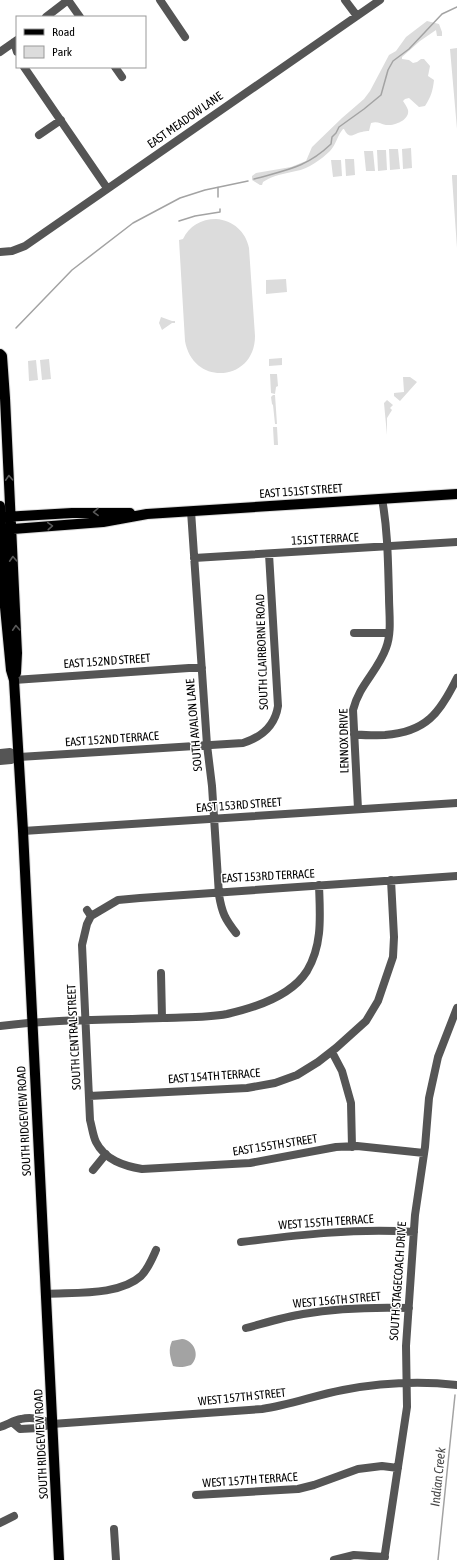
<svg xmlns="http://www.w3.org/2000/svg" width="457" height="1560" font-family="'Asap Condensed',sans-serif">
  <rect width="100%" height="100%" fill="#fff"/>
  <!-- green -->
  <path fill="#dcdcdc" d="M427,21L439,24L442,32V36H437L436,30L420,41L402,57V59L409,60L413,63L417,62L421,59H424L430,66L428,76L434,80C433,90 431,97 425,106L419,107L409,98L405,99L403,101C405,104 407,107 408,110C410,120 394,126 386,125C380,124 378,121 371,123L369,131C367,131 364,131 362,132C354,133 350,141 344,129H343C337,136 336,145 330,151C322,159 308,169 296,171C284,174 273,175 263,182L262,185H260L252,180V176L256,173L291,167L306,161L312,147L342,118L364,99L370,91L389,55L396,51L406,37Z
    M457,48V129L450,49Z
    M411,148L412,168L403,169L402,149Z
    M389,149H398L400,169L390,170Z
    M377,150H386L387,170L378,171Z
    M364,151H373L375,171H366Z
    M345,159H354L355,175L346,176Z
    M331,160H341L342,176L333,177Z
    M452,175H457V248L452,177Z
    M216,219C233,220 246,232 249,248L255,336C255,382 193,387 185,341L179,240L183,239C189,226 201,219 216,219Z
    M286,279L287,292L266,294V280Z
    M161,317L172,321H175V323H172L162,330L159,323Z
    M282,358V365L269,366V359Z
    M49,359L51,379L42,380L40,360Z
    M36,360L38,380L29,381L28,361Z
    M270,374H277L278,386L276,387L275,394L271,393Z
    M403,377H410L417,382L400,401L394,396V393L404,392Z
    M273,395H275L277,424H275L273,405L272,404L271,397Z
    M387,400L393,405L390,408L392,410L387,418V435L384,403Z
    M273,427H277L278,445H274Z"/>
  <!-- water -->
  <path fill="#a3a3a3" d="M182,1339C194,1340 201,1356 191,1365C185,1367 179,1368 173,1366C170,1356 168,1350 172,1341Z"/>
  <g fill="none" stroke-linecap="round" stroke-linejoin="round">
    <!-- stream -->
    <path stroke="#a3a3a3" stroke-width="1.5" d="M254,179C286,170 306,168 331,144L332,137L336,133L339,127L364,109L381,95L388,70L393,61L409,49L442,14L457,7
      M218,197V187
      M179,221L195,216L220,212V209
      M16,328L72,270L133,223L180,198L205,190L248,181
      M438,1560L455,1395"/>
    <!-- major casing -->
    <g stroke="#dbdbdb" stroke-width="12">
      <path id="major" d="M0,354L2,356L5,398L17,653L16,673
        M0,506L5,607L11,670L14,680L23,831L59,1560
        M4,517L72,513H130
        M0,530L103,522L147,514L457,494"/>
    </g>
    <!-- minor -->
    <path stroke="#555" stroke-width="8" d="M68,0L80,17
      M160,0L185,37
      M345,0L357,16
      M46,17L68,0
      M14,42L17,52
      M0,52L17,40
      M24,67L107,188
      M115,67L122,77
      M39,135L61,120
      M0,252L12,251L25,246L380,0
      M191,511L207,745L212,786L219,895C222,913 225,919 236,933
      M194,558L457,542
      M354,633H389
      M14,680L189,668H202
      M354,734C364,736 374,735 385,735C426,732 440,713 457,678
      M0,753L10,752L19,757
      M0,761L11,760L19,757L243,743C262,737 275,726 278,706L269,554
      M358,809L353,710C359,685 378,671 386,648C392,633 389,613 389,597C388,564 388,531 382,499
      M23,831L457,803
      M87,910L91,916L118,900L140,898L457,876
      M91,916L87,924L82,945L90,1120C92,1127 93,1136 96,1142C105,1160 124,1166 142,1169L250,1163L336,1147L357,1146L424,1153
      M161,973L162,1018
      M0,1026C54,1019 109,1020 163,1018C184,1017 206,1018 227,1014C254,1008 291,996 307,971C323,944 320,915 319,885
      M332,1052L342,1071L351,1103L352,1147
      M89,1096L247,1088L275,1083L297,1075L318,1062L336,1048L366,1021L378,1001L393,957L394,937L391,880
      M93,1170L106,1154
      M241,1242C298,1235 356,1228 414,1232
      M46,1294C74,1292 119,1296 141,1276C148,1269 152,1259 156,1250
      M246,1328C265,1323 284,1317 303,1314C338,1308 373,1307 409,1308
      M52,1424L262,1409C290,1405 316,1395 343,1390C380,1383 420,1381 457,1385
      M0,1427C7,1425 14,1420 21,1419C32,1416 42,1419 52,1424L39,1428L20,1429L13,1423
      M196,1495L298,1489L314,1485L358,1469L382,1466L398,1468
      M0,1523L14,1516
      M114,1529L116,1560
      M334,1560L354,1555L385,1557
      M384,1560L407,1407L406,1346L415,1215L425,1147L429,1098L438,1057L457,1008"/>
    <!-- major -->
    <use href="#major" stroke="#000" stroke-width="10"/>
  </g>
  <!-- one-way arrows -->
  <defs><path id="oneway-chevron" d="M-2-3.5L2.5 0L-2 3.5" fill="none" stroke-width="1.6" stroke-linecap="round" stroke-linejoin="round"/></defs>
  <g stroke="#595959">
    <use href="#oneway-chevron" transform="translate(9 478) rotate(-93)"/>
    <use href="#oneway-chevron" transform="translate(96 512) rotate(179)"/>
    <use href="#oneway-chevron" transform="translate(50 526) rotate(-4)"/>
    <use href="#oneway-chevron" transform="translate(13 559) rotate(-93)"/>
    <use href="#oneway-chevron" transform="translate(16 628) rotate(-93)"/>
  </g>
  <g text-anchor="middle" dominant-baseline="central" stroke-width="3" stroke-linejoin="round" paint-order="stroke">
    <!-- street labels -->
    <g font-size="12" fill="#000" stroke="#fff">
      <text transform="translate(185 120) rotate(-35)">EAST MEADOW LANE</text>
      <text transform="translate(301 491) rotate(-4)">EAST 151ST STREET</text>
      <text transform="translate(325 539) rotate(-3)">151ST TERRACE</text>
      <text transform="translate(262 652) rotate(-92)">SOUTH CLAIRBORNE ROAD</text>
      <text transform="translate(107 661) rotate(-4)">EAST 152ND STREET</text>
      <text transform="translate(194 725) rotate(-95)">SOUTH AVALON LANE</text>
      <text transform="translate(112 739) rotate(-4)">EAST 152ND TERRACE</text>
      <text transform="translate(344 741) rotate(-91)">LENNOX DRIVE</text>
      <text transform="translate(239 805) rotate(-4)">EAST 153RD STREET</text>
      <text transform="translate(268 876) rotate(-3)">EAST 153RD TERRACE</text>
      <text transform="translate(74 1037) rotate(-93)">SOUTH CENTRAL STREET</text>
      <text transform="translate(214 1076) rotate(-4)">EAST 154TH TERRACE</text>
      <text transform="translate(24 1121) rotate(-93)">SOUTH RIDGEVIEW ROAD</text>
      <text transform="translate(275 1145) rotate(-9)">EAST 155TH STREET</text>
      <text transform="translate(326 1222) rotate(-4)">WEST 155TH TERRACE</text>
      <text transform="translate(398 1281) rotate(-86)">SOUTH STAGECOACH DRIVE</text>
      <text transform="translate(337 1300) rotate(-5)">WEST 156TH STREET</text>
      <text transform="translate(242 1397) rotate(-6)">WEST 157TH STREET</text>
      <text transform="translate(41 1444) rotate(-93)">SOUTH RIDGEVIEW ROAD</text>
      <text transform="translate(250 1480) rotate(-4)">WEST 157TH TERRACE</text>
    </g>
    <!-- water labels -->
    <g font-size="13" font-style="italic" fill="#444" stroke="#fff">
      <text transform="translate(438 1477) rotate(-84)">Indian Creek</text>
    </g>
  </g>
  <!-- legend -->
  <rect x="16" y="16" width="130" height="52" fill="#ffffff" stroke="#999999"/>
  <rect x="24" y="29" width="20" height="6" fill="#000000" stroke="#999999"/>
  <text x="52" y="36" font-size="12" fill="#000000">Road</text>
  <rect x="24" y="46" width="20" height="12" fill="#dcdcdc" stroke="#999999"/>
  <text x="52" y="56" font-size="12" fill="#000000">Park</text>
</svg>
